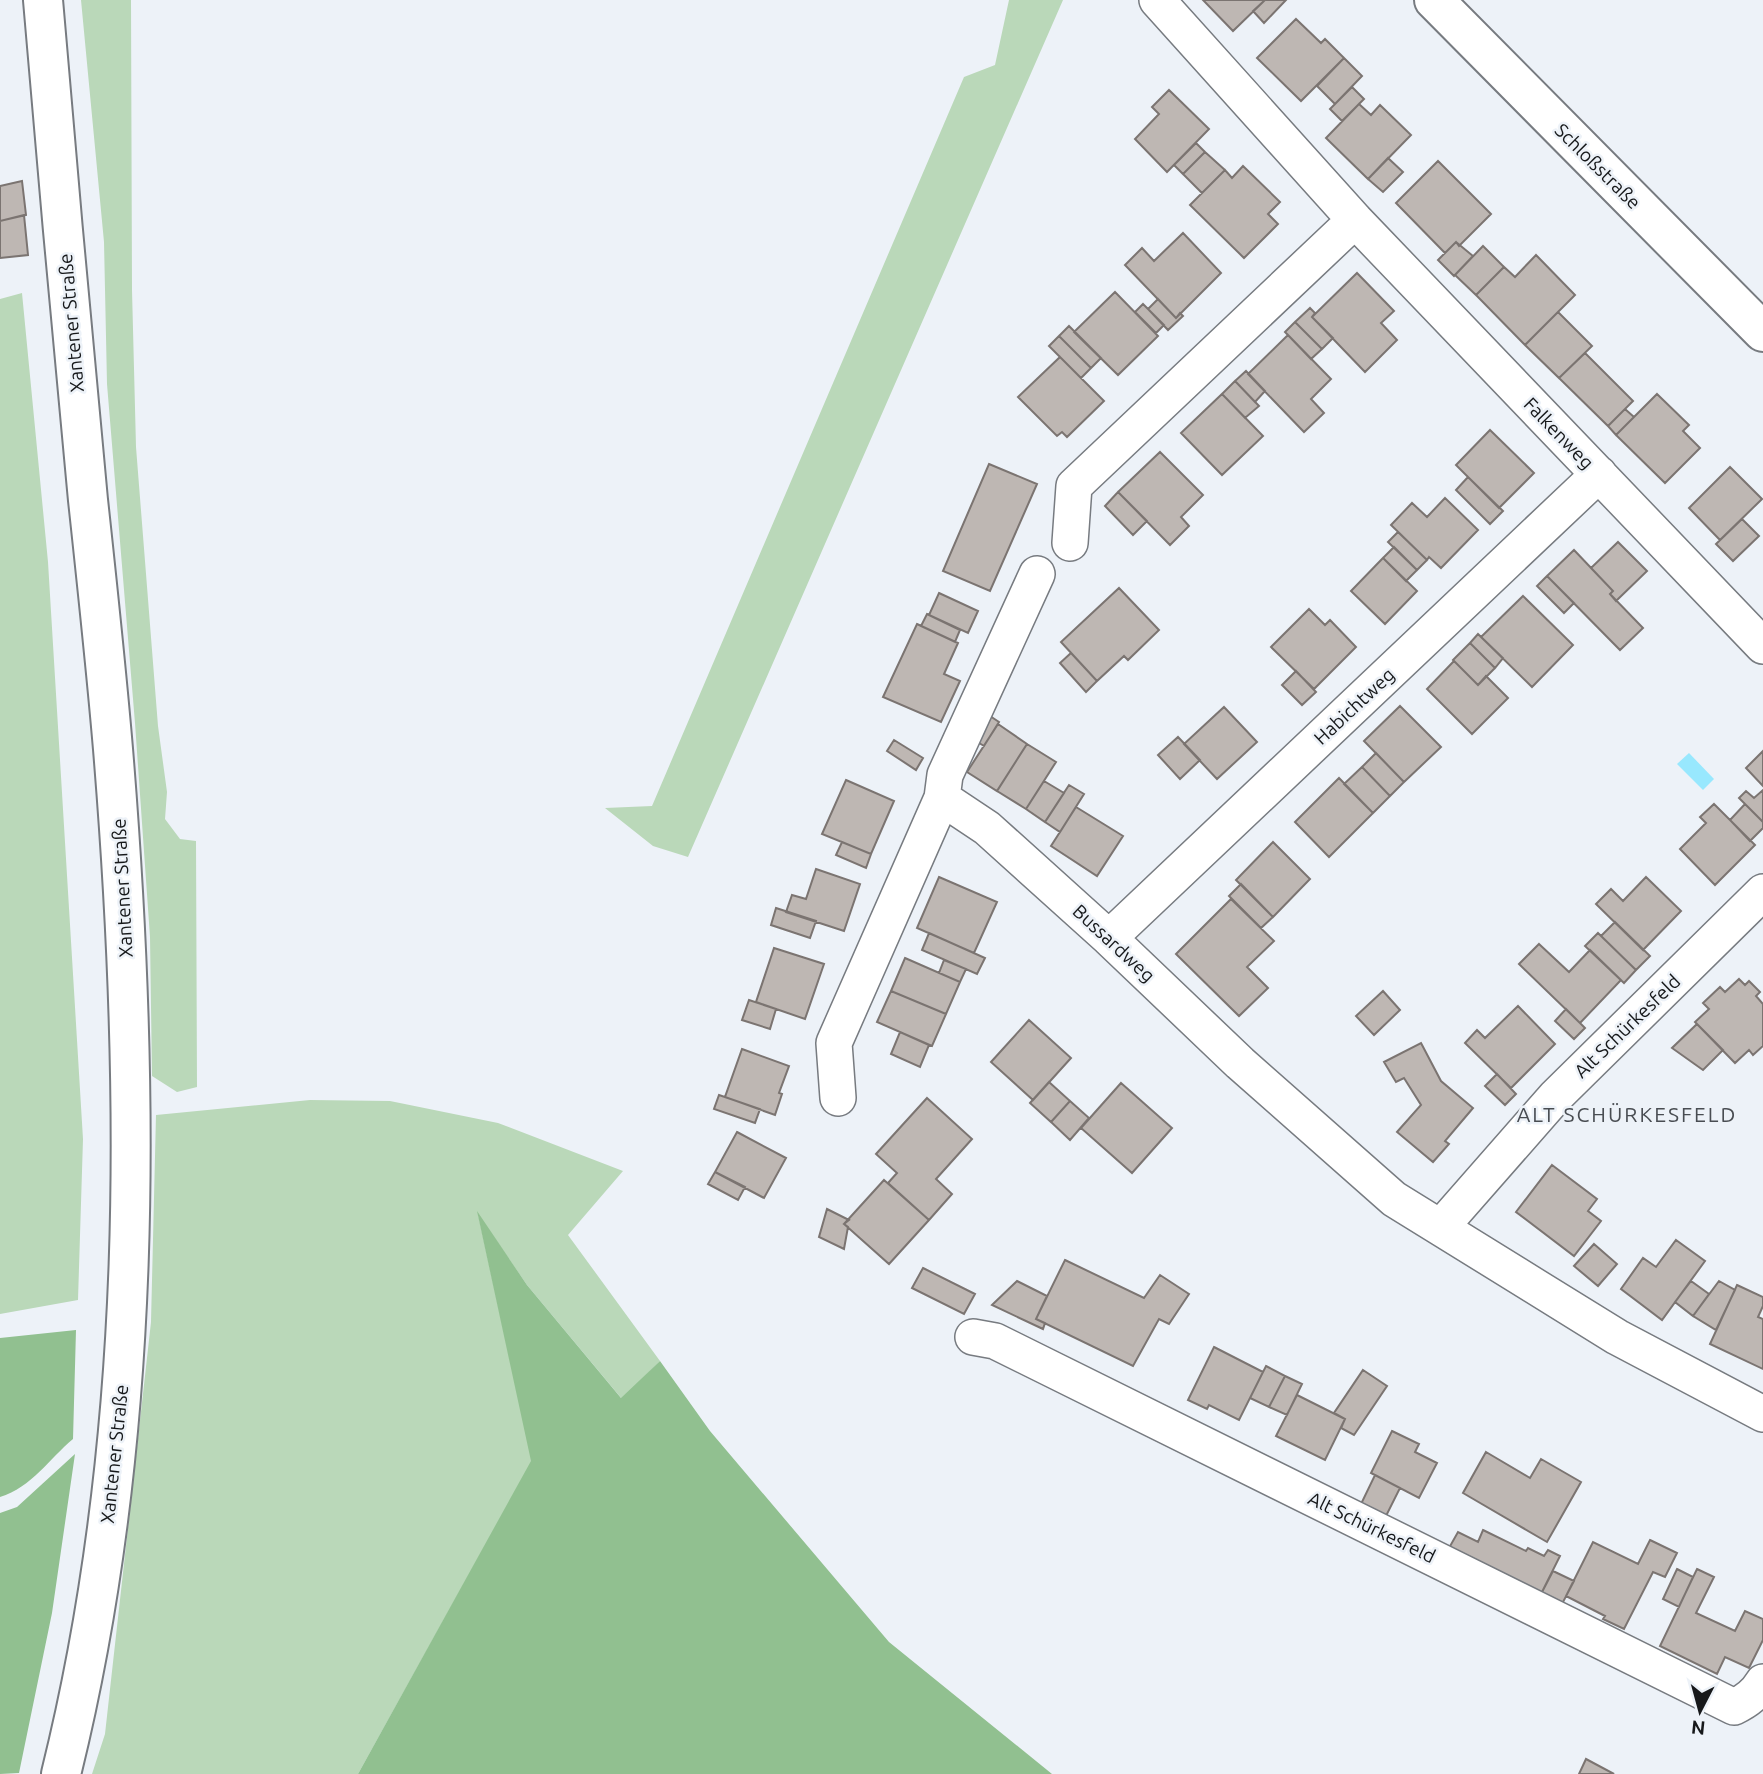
<svg xmlns="http://www.w3.org/2000/svg" width="1763" height="1774" font-family="Ubuntu,sans-serif">
  <rect width="100%" height="100%" fill="#edf2f8"/>
  <!-- green -->
  <path fill="#bad8b9" d="M81,0H131L132,290L136,447L158,726L167,792L165,819L180,839L196,841L197,1087L177,1092L152,1076L150,937L135,723L107,384L104,242Z
    M1009,0H1063L688,857L653,846L605,808L652,806L964,77L995,65Z
    M22,293L48,562L83,1139L78,1300L0,1314V299Z
    M310,1100L390,1101L498,1123L623,1171L568,1235L660,1361L622,1399L527,1285L478,1214L532,1461L358,1774H92L105,1734L151,1322L156,1115Z"/>
  <!-- forest -->
  <path fill="#91c090" d="M477,1211L527,1285L621,1398L660,1361L710,1431L889,1642L1052,1774H358L531,1461Z
    M76,1330L73,1439C49,1459 32,1487 0,1497V1338Z
    M75,1454L52,1613L19,1773L0,1774V1513L17,1507Z"/>
  <!-- water -->
  <path fill="#98e8fe" d="M1689,753L1714,779L1703,790L1677,764Z"/>
  <!-- building -->
  <path fill="#beb7b3" stroke="#7b7471" stroke-width="2" d="M1203,0H1265L1233,31Z
    M1265,0H1286L1264,23L1253,11Z
    M1296,19L1321,43L1325,39L1344,58L1301,101L1257,58Z
    M1344,58L1362,76L1335,104L1317,86Z
    M1352,87L1364,99L1342,121L1330,109Z
    M1169,90L1209,129L1167,172L1135,139L1159,114L1152,107Z
    M1359,104L1371,115L1380,105L1411,135L1368,179L1326,138Z
    M1196,143L1205,152L1183,174L1174,165Z
    M1205,152L1225,170L1202,193L1183,174Z
    M1388,158L1403,172L1383,192L1368,179Z
    M1438,161L1491,214L1459,246L1456,242L1445,253L1396,203Z
    M1243,166L1280,202L1268,214L1278,224L1244,258L1190,205L1225,170L1232,178Z
    M22,181L26,215L0,221V186Z
    M24,215L28,255L0,258V221Z
    M1183,233L1221,273L1176,318L1125,265L1142,248L1154,261Z
    M1456,242L1473,256L1454,276L1438,260Z
    M1483,246L1504,267L1476,295L1455,275Z
    M1536,255L1575,295L1525,345L1476,295L1504,267L1515,277Z
    M1357,273L1394,311L1381,323L1397,340L1365,372L1312,317Z
    M1115,292L1158,336L1118,375L1074,332Z
    M1158,299L1176,318L1180,313L1183,316L1168,330L1148,309Z
    M1143,304L1164,325L1156,333L1135,312Z
    M1310,308L1315,313L1312,317L1333,338L1322,349L1295,322Z
    M1558,312L1592,346L1559,378L1525,345Z
    M1295,322L1322,349L1311,359L1285,332Z
    M1069,326L1101,358L1091,368L1059,336Z
    M1288,335L1331,379L1311,399L1324,413L1304,432L1248,374Z
    M1059,336L1091,368L1081,378L1049,346Z
    M1585,353L1633,401L1608,426L1559,378Z
    M1060,357L1104,401L1067,437L1062,432L1057,436L1018,397Z
    M1246,371L1265,391L1255,402L1235,381Z
    M1235,381L1259,406L1245,418L1222,394Z
    M1222,394L1263,436L1222,475L1181,433Z
    M1657,394L1689,425L1683,431L1700,448L1665,483L1616,435Z
    M1625,409L1634,417L1616,435L1608,426Z
    M1490,430L1534,473L1499,508L1456,465Z
    M1160,452L1203,495L1181,517L1189,526L1170,545L1118,492Z
    M989,464L1037,484L990,591L943,571Z
    M1730,467L1762,499L1720,540L1689,508Z
    M1468,477L1503,511L1490,524L1456,490Z
    M1118,492L1147,521L1133,535L1105,506Z
    M1445,498L1478,530L1441,568L1429,557L1427,560L1391,525L1412,503L1427,517Z
    M1742,519L1759,536L1733,561L1716,544Z
    M1398,532L1427,560L1417,570L1388,542Z
    M1618,542L1647,571L1616,601L1610,594L1613,591L1591,568Z
    M1394,547L1417,570L1406,581L1383,558Z
    M1574,550L1613,591L1610,594L1643,628L1620,650L1547,576Z
    M1383,558L1417,591L1385,624L1351,591Z
    M1547,576L1574,603L1564,613L1537,586Z
    M1119,588L1159,630L1128,660L1124,656L1097,681L1061,642Z
    M939,593L978,611L968,633L929,615Z
    M1523,596L1573,645L1532,687L1481,637Z
    M1309,609L1325,625L1330,620L1356,647L1314,689L1271,647Z
    M927,614L960,630L955,642L921,626Z
    M917,624L958,643L944,674L960,681L941,722L883,697Z
    M1478,634L1503,658L1495,668L1470,643Z
    M1470,643L1495,668L1478,685L1453,660Z
    M1071,653L1097,681L1086,692L1060,663Z
    M1454,661L1478,685L1486,676L1508,698L1472,734L1427,689Z
    M1296,671L1316,692L1302,705L1282,685Z
    M1400,706L1441,747L1404,782L1364,741Z
    M1224,707L1257,742L1217,779L1184,744Z
    M987,714L999,722L984,746L971,738Z
    M998,724L1027,744L997,791L967,772Z
    M1178,737L1200,760L1180,779L1158,755Z
    M894,740L923,758L916,770L887,751Z
    M1027,744L1056,762L1026,809L997,791Z
    M1763,751V786L1746,768Z
    M1376,753L1404,782L1390,796L1362,767Z
    M1362,767L1390,796L1373,813L1344,784Z
    M1339,778L1373,813L1329,857L1295,822Z
    M846,780L894,801L871,854L822,834Z
    M1044,781L1064,793L1045,822L1026,809Z
    M1069,785L1084,794L1060,832L1045,822Z
    M1763,790V822L1739,798L1746,791L1754,798Z
    M1714,804L1755,845L1715,885L1680,849L1706,823L1700,817Z
    M1745,804L1763,822V828L1750,841L1730,820Z
    M1076,807L1123,836L1097,876L1051,846Z
    M842,842L871,854L866,868L836,855Z
    M1273,842L1310,879L1273,917L1236,880Z
    M816,869L860,884L844,931L786,912L792,895L806,899Z
    M939,877L997,902L974,953L917,928Z
    M1646,877L1681,911L1643,950L1596,904L1611,889L1623,901Z
    M1241,884L1273,917L1261,928L1229,896Z
    M1231,899L1274,941L1247,967L1268,988L1239,1016L1176,954Z
    M776,908L816,921L810,938L771,925Z
    M1615,922L1650,956L1636,970L1601,936Z
    M929,933L985,958L977,974L922,950Z
    M1598,933L1636,970L1624,983L1585,946Z
    M1539,944L1569,972L1590,950L1621,980L1580,1023L1519,964Z
    M774,948L824,964L805,1019L756,1002Z
    M905,958L960,982L946,1014L891,991Z
    M944,960L966,969L960,982L939,973Z
    M1739,979L1745,985L1749,981L1760,992L1756,996L1763,1004V1046L1753,1055L1749,1050L1735,1063L1695,1022L1709,1009L1703,1003L1720,987L1725,992Z
    M891,991L946,1014L932,1046L877,1022Z
    M1383,991L1400,1010L1374,1035L1356,1016Z
    M749,1000L776,1009L770,1029L742,1020Z
    M1518,1006L1555,1044L1511,1088L1465,1043L1477,1030L1485,1038Z
    M1566,1009L1585,1028L1574,1039L1555,1021Z
    M1029,1020L1071,1058L1033,1100L991,1062Z
    M1697,1024L1723,1050L1703,1070L1672,1048Z
    M900,1032L929,1045L920,1067L891,1054Z
    M1421,1043L1441,1081L1473,1108L1445,1141L1449,1144L1433,1162L1397,1132L1421,1105L1404,1078L1396,1082L1384,1062Z
    M742,1049L789,1066L779,1093L782,1094L775,1115L725,1097Z
    M1497,1074L1516,1094L1505,1105L1485,1086Z
    M1049,1082L1070,1101L1051,1122L1030,1103Z
    M1121,1083L1172,1128L1132,1173L1081,1128Z
    M719,1095L760,1109L755,1123L714,1109Z
    M927,1098L972,1139L936,1179L952,1194L929,1220L888,1183L897,1173L876,1154Z
    M1070,1101L1089,1118L1070,1140L1051,1122Z
    M737,1132L786,1158L764,1198L715,1172Z
    M1552,1165L1597,1199L1588,1211L1601,1221L1574,1256L1516,1212Z
    M715,1172L745,1187L738,1200L708,1184Z
    M884,1180L929,1220L889,1264L844,1224Z
    M827,1209L849,1220L844,1224L848,1227L844,1249L819,1237Z
    M1676,1240L1705,1261L1662,1320L1621,1289L1643,1258L1656,1267Z
    M1594,1244L1617,1264L1598,1286L1574,1266Z
    M1065,1260L1144,1298L1160,1275L1189,1294L1169,1324L1159,1319L1133,1366L1036,1319Z
    M923,1268L975,1294L964,1314L912,1288Z
    M1017,1281L1047,1296L1036,1319L1045,1323L1043,1329L992,1305Z
    M1691,1281L1709,1294L1693,1316L1675,1302Z
    M1719,1281L1735,1290L1716,1330L1693,1316Z
    M1737,1285L1763,1297V1306L1758,1317L1763,1319V1369L1710,1344Z
    M1214,1347L1263,1372L1239,1420L1209,1405L1207,1409L1188,1400Z
    M1266,1366L1285,1376L1269,1407L1250,1398Z
    M1363,1370L1387,1386L1354,1435L1341,1428L1345,1419L1334,1413Z
    M1285,1376L1302,1384L1287,1415L1269,1407Z
    M1297,1395L1345,1419L1325,1460L1276,1436Z
    M1392,1431L1419,1444L1415,1452L1437,1463L1419,1498L1371,1473Z
    M1486,1452L1530,1478L1541,1459L1581,1482L1547,1542L1463,1493Z
    M1375,1475L1400,1488L1386,1516L1361,1504Z
    M1483,1530L1526,1551L1528,1548L1544,1556L1548,1550L1560,1556L1541,1594L1449,1548L1458,1532L1478,1542Z
    M1650,1540L1677,1553L1665,1577L1653,1572L1624,1629L1603,1619L1605,1616L1566,1596L1593,1542L1638,1564Z
    M1677,1569L1693,1577L1679,1607L1663,1599Z
    M1697,1569L1714,1577L1696,1613L1735,1631L1745,1611L1763,1619V1640L1749,1668L1725,1657L1717,1674L1660,1646Z
    M1553,1571L1574,1581L1562,1604L1541,1594Z
    M1586,1759L1614,1774H1579Z"/>
  <g fill="none" stroke-linecap="round" stroke-linejoin="round">
    <!-- minor casing -->
    <g stroke="#777b80" stroke-width="38">
      <path id="minor" d="M1157,0L1355,220L1763,646
        M1070,543L1074,486L1355,220
        M1037,574L945,775L942,798L987,828L1109,938L1240,1063L1394,1199L1617,1337L1763,1414
        M1109,938L1599,474
        M838,1098L834,1043L942,798
        M1441,1227L1555,1097L1763,892
        M973,1337L995,1341L1734,1707C1747,1701 1756,1694 1763,1682"/>
    </g>
    <!-- major casing -->
    <g stroke="#777b80" stroke-width="42">
      <path id="major" d="M43,0C57,167 72,333 88,500C97,583 106,666 113,749C141,1090 144,1440 61,1774
        M1434,0L1763,332"/>
    </g>
    <!-- minor -->
    <use href="#minor" stroke="#fff" stroke-width="35"/>
    <!-- major -->
    <use href="#major" stroke="#fff" stroke-width="38"/>
  </g>
  <g text-anchor="middle" dominant-baseline="central" stroke-width="5" stroke-linejoin="round" paint-order="stroke">
    <!-- street labels -->
    <g font-size="19" fill="#16181a" stroke="#edf2f8">
      <text transform="translate(1598 166) rotate(45)">Schloßstraße</text>
      <text transform="translate(71 323) rotate(-95)">Xantener Straße</text>
      <text transform="translate(1559 433) rotate(46)">Falkenweg</text>
      <text transform="translate(1354 706) rotate(-43)">Habichtweg</text>
      <text transform="translate(122 888) rotate(-93)">Xantener Straße</text>
      <text transform="translate(1114 943) rotate(43)">Bussardweg</text>
      <text transform="translate(1627 1026) rotate(-44)">Alt Schürkesfeld</text>
      <text transform="translate(114 1454) rotate(-84)">Xantener Straße</text>
      <text transform="translate(1372 1527) rotate(26)">Alt Schürkesfeld</text>
    </g>
    <!-- neighbourhood labels -->
    <g font-size="21" letter-spacing="2" fill="#494d52" stroke="#edf2f8">
      <text x="1627" y="1114">ALT SCHÜRKESFELD</text>
    </g>
  </g>
  <!-- north arrow -->
  <g transform="translate(1700 1711) rotate(186)" stroke="#edf2f8" stroke-width="5" paint-order="stroke">
  <path d="M0-5L12 26L0 18L-12 26Z" fill="#16181a"/>
  <text y="-10" font-size="19" font-weight="bold" text-anchor="middle" fill="#16181a">N</text>
  </g>
</svg>
